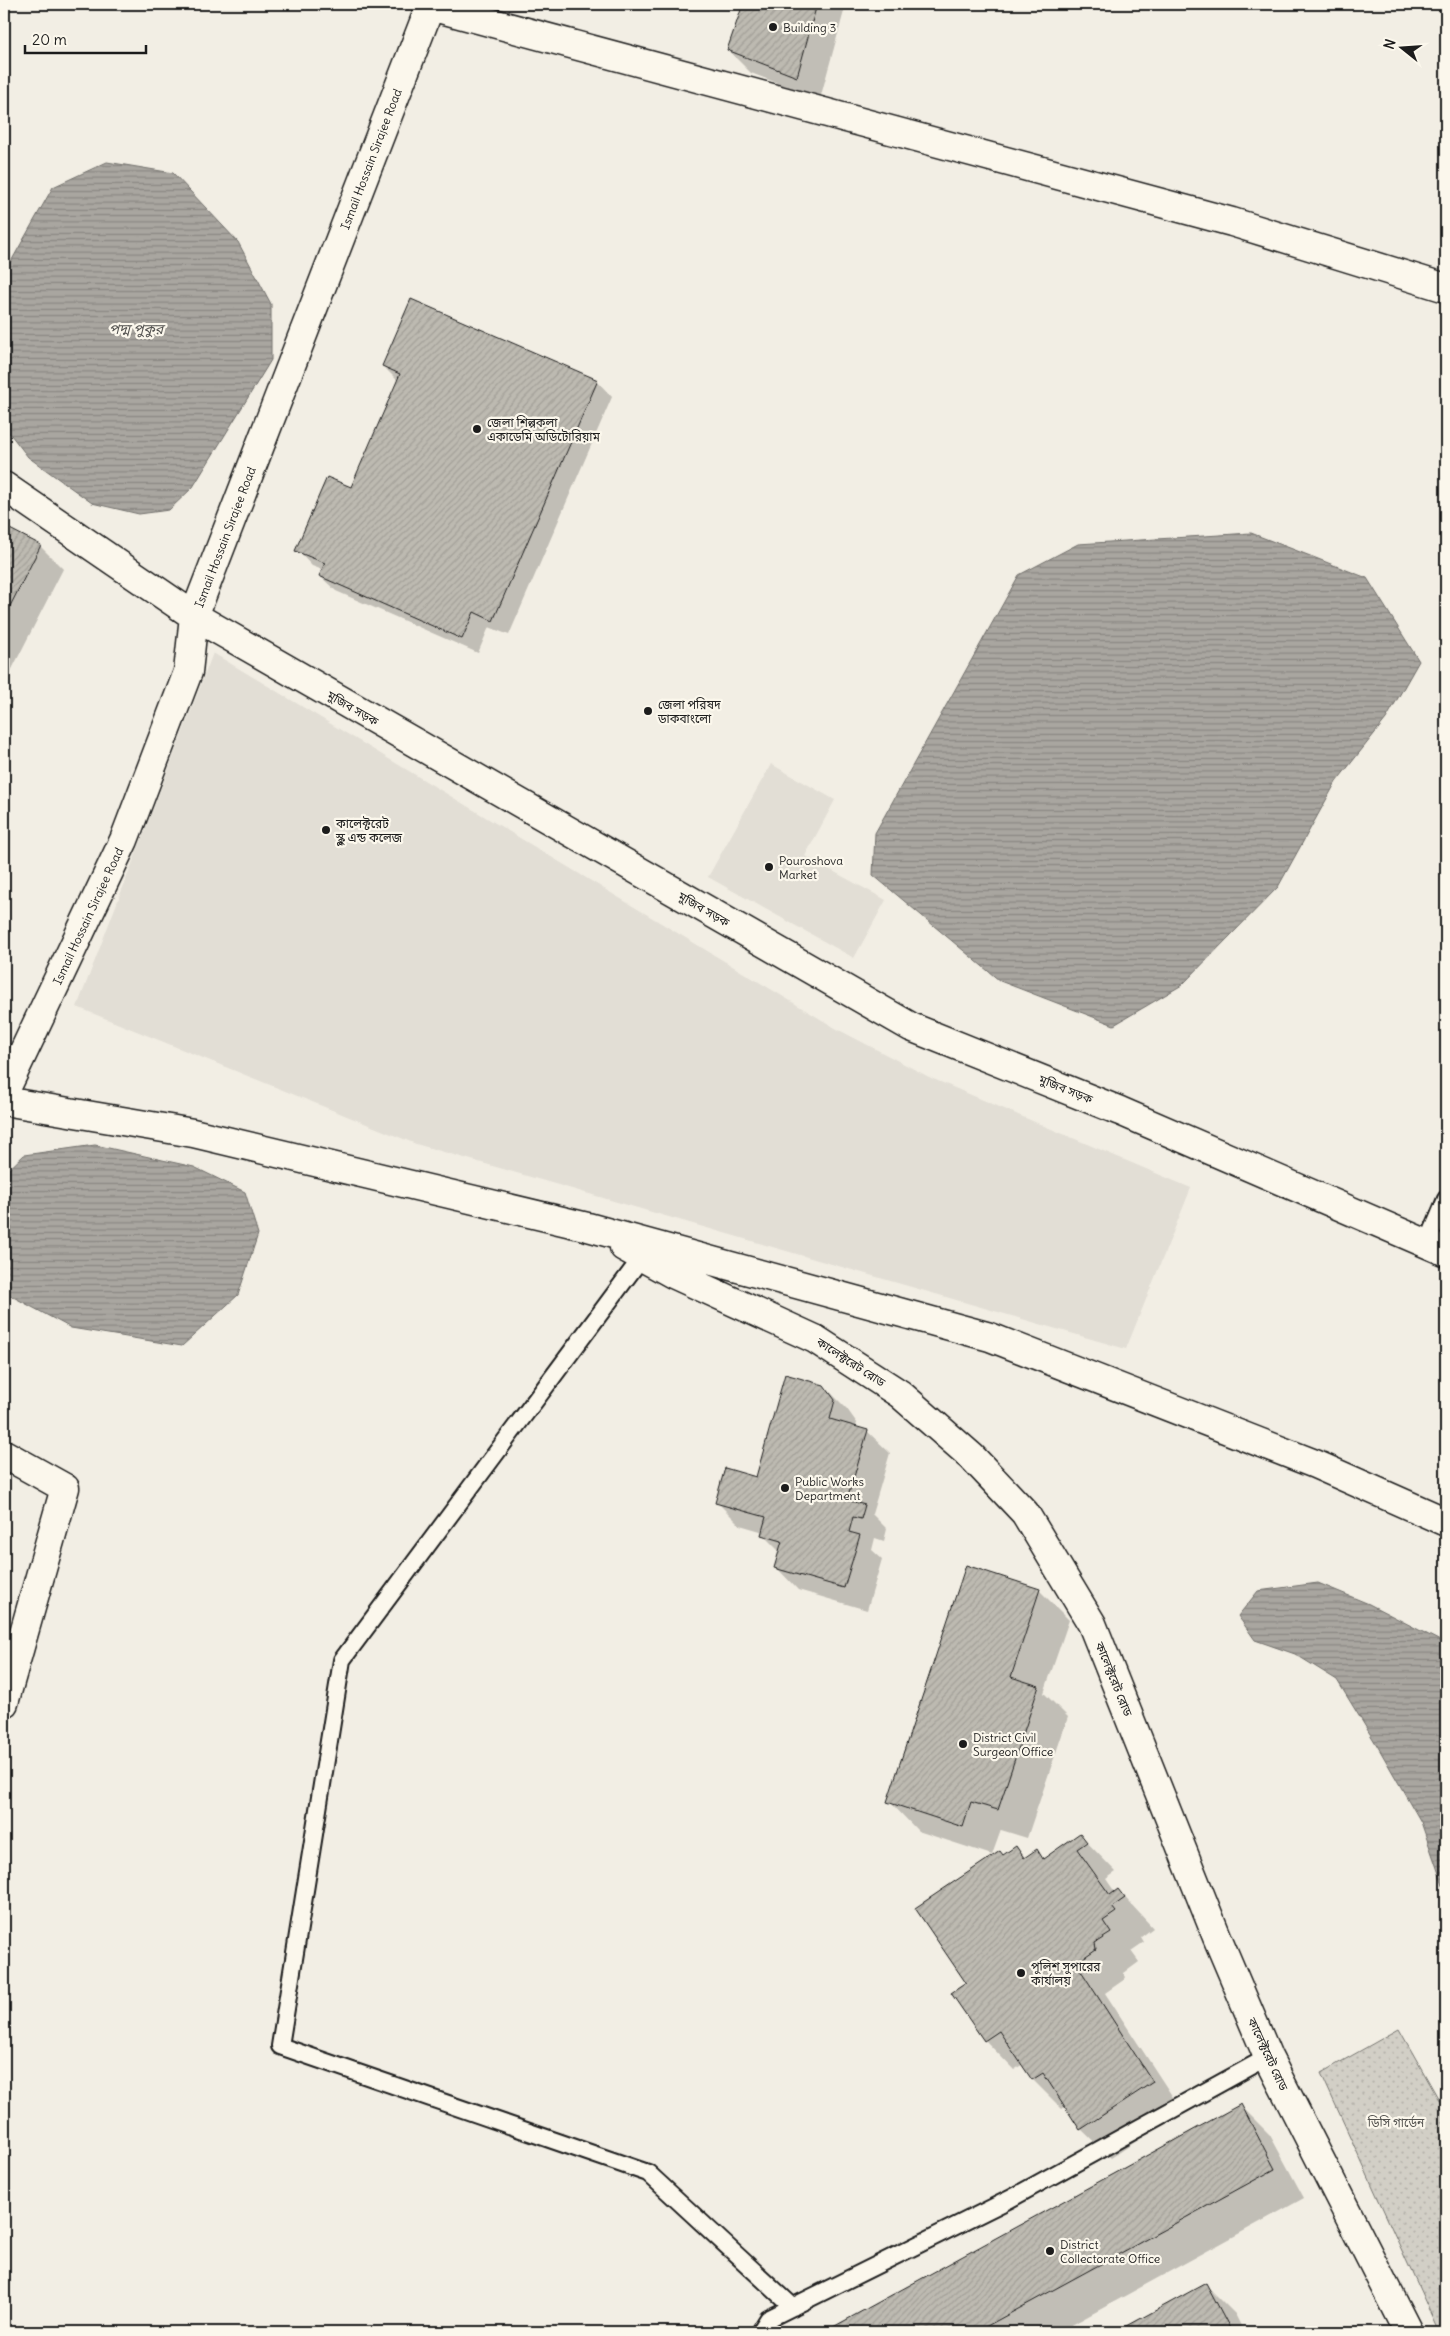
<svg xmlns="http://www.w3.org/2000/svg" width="1450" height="2336" font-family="Delius,'Noto Sans Bengali',sans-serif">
  <defs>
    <pattern id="garden-dots" width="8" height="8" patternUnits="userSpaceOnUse" patternTransform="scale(1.25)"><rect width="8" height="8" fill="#d2cfc6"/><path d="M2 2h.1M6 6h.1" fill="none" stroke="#b4b1aa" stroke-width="1.8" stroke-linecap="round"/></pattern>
    <pattern id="water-rules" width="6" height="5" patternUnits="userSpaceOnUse" patternTransform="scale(1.25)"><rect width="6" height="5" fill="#a9a6a0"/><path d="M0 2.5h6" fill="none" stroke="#898682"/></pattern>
    <pattern id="building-hatch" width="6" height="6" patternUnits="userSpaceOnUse" patternTransform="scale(1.25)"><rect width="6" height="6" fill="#bdbab1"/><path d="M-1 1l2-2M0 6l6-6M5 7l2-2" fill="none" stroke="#a29f98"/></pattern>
  </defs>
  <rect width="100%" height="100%" fill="#f2eee4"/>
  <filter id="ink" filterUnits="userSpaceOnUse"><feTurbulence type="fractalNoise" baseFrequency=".02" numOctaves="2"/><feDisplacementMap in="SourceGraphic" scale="10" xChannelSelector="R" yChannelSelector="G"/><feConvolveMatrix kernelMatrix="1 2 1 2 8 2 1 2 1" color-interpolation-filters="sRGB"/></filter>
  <g filter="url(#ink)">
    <!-- built -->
    <path fill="#e2ded5" d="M213,653L837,1029L931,1078L1191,1188L1126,1349L416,1144L77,1007Z
      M771,764L835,800L805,856L886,900L854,958L708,877Z"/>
    <!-- garden -->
    <path fill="url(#garden-dots)" stroke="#777671" d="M1399,2029L1446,2112V2332H1439L1321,2073Z"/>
    <!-- water -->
    <path fill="url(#water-rules)" stroke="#716f6b" d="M107,162L173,173L238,242L271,304V360L193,487L169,510L139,514L92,503L28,457L4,426V274L53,187Z
      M1251,533L1367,578L1419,661L1386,719L1336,782L1278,887L1182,985L1114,1025L1000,981L873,875L875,833L1019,575L1078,544Z
      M95,1145L194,1167L245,1192L258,1234L238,1295L182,1346L71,1328L4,1292V1174L24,1155Z
      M1318,1583L1369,1604L1446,1644V1894L1421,1822L1378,1747L1337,1680L1295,1654L1255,1640L1238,1616L1258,1591Z"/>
    <!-- shadow -->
    <path fill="#0003" d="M744,4H846L820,99L751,73L728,50Z
      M383,366L597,381L612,397L509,635L489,627L478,653L336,591L320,576L323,570L312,566L297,550L351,489L398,381Z
      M4,527L40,546L63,569L7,679L4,677Z
      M824,1386L847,1409L857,1423L856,1427L867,1431L890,1453L872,1514L887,1529L884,1541L875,1538L872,1550L882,1559L867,1610L798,1590L776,1567L780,1552L763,1535L764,1532L740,1525L717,1502L757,1478Z
      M1039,1590L1069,1620L1044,1693L1068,1717L1027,1838L1001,1830L992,1855L918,1831L889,1801Z
      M1080,1835L1116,1872L1106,1879L1115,1892L1118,1890L1153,1928L1141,1937L1144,1942L1131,1951L1139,1962L1124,1973L1125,1979L1105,1993L1182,2111L1111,2158L1081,2129L1066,2106L1062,2109L1033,2080L1023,2064L1014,2070L985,2040L967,1983L1004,1856L1016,1848L1026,1858L1037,1851L1045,1860Z
      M1241,2106L1270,2135L1304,2198L1059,2332H827Z
      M1206,2285L1235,2314L1244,2332H1119Z"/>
    <!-- building -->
    <path fill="url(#building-hatch)" stroke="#1c1c1c" d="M743,4H817L797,77L727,50Z
      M411,299L598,380L493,621L474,612L462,639L319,576L325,563L295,551L327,477L351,487L400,374L382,366Z
      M4,526L41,545L4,618Z
      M785,1374L824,1385L835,1400L830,1419L868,1430L847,1500L865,1505L861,1519L853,1517L849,1532L860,1535L844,1588L774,1568L782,1541L761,1535L766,1517L715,1503L725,1468L756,1477Z
      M966,1565L1040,1589L1011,1677L1039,1686L998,1810L971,1802L963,1827L887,1802Z
      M1080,1833L1087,1842L1077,1849L1110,1895L1118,1889L1125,1898L1112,1907L1116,1912L1103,1921L1111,1933L1095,1943L1096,1949L1076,1963L1153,2082L1080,2130L1043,2073L1032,2080L999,2031L984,2041L951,1993L966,1983L915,1908L1000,1851L1003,1855L1016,1846L1024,1858L1037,1849L1043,1859Z
      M1241,2104L1275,2169L976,2332H824Z
      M1206,2283L1232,2332H1116Z"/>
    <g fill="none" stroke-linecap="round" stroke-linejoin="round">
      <!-- service casing -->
      <g stroke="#1c1c1c" stroke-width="20">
        <path id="service" d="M1427,1244L1446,1199
          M642,1257L342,1660L280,2046L648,2173L793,2307
          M760,2332L768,2319L1010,2199L1268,2057"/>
      </g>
      <!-- minor casing -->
      <g stroke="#1c1c1c" stroke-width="31">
        <path id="minor" d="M430,6L1232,222L1446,288
          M4,486L194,616L911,1027L1120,1111L1446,1252
          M4,1093L124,840L188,672L194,616L431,4
          M4,1101L193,1133L588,1227L990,1337L1315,1464L1446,1522
          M624,1247L673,1274L815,1339L900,1394L972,1457L1025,1513L1092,1624L1217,1937L1268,2057L1408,2332
          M4,1454L65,1488L4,1703"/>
      </g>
      <!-- service -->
      <use href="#service" stroke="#fbf7ec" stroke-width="16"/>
      <!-- minor -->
      <use href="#minor" stroke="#fbf7ec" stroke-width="28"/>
    </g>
  </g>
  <!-- markers -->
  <g fill="#1c1c1c" stroke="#fbf7ec" stroke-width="2">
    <circle cx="773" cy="27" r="5"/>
    <circle cx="477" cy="429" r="5"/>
    <circle cx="648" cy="711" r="5"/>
    <circle cx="326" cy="830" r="5"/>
    <circle cx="769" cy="867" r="5"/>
    <circle cx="785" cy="1488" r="5"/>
    <circle cx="963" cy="1744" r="5"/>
    <circle cx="1021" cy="1973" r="5"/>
    <circle cx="1050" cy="2251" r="5"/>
  </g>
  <g text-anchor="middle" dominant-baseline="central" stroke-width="4.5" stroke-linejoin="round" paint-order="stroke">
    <!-- poi labels -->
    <g font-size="12" fill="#1c1c1c" stroke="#fbf7ec" text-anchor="start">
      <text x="783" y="27">Building 3</text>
      <text x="487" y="422">জেলা শিল্পকলা<tspan x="487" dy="14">একাডেমি অডিটোরিয়াম</tspan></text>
      <text x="658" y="704">জেলা পরিষদ<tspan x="658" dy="14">ডাকবাংলো</tspan></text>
      <text x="336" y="823">কালেক্টরেট<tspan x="336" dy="14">স্কুল এন্ড কলেজ</tspan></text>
      <text x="779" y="860">Pouroshova<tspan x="779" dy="14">Market</tspan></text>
      <text x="795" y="1481">Public Works<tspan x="795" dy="14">Department</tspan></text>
      <text x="973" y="1737">District Civil<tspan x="973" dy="14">Surgeon Office</tspan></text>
      <text x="1031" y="1966">পুলিশ সুপারের<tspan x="1031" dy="14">কার্যালয়</tspan></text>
      <text x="1060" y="2244">District<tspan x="1060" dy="14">Collectorate Office</tspan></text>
    </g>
    <!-- street labels -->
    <g font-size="12" fill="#1c1c1c" stroke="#fbf7ec">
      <text transform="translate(371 159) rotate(-69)">Ismail Hossain Sirajee Road</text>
      <text transform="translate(225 537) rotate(-69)">Ismail Hossain Sirajee Road</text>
      <text transform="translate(353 708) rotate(30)">মুজিব সড়ক</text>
      <text transform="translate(704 909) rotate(30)">মুজিব সড়ক</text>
      <text transform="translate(88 916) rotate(-65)">Ismail Hossain Sirajee Road</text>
      <text transform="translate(1066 1089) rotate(22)">মুজিব সড়ক</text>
      <text transform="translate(851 1362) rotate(33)">কালেক্টরেট রোড</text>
      <text transform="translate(1114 1679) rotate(68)">কালেক্টরেট রোড</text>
      <text transform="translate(1268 2054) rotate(65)">কালেক্টরেট রোড</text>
    </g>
    <!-- park labels -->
    <g font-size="12" fill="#53524f" stroke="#fbf7ec">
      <text x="1396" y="2122">ডিসি গার্ডেন</text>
    </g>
    <!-- water labels -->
    <g font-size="14" font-style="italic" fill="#545351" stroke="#fbf7ec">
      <text x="136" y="329">পদ্ম পুকুর</text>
    </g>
  </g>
  <!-- margin -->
  <rect width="1450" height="2336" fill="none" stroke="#fbf7ec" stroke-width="20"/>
  <rect x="10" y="10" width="1430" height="2316" fill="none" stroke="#1c1c1c" stroke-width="2" filter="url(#ink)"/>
  <!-- north arrow -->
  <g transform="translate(1402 48) rotate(287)" stroke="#fbf7ec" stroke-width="4" paint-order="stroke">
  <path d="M0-4L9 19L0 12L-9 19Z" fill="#1c1c1c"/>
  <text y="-8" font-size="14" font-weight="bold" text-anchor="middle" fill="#1c1c1c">N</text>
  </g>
  <!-- scale -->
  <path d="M25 45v8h121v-8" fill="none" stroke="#1c1c1c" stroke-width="2.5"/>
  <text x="32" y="45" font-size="15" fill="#1c1c1c" stroke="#fbf7ec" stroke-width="4" paint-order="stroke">20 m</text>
</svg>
